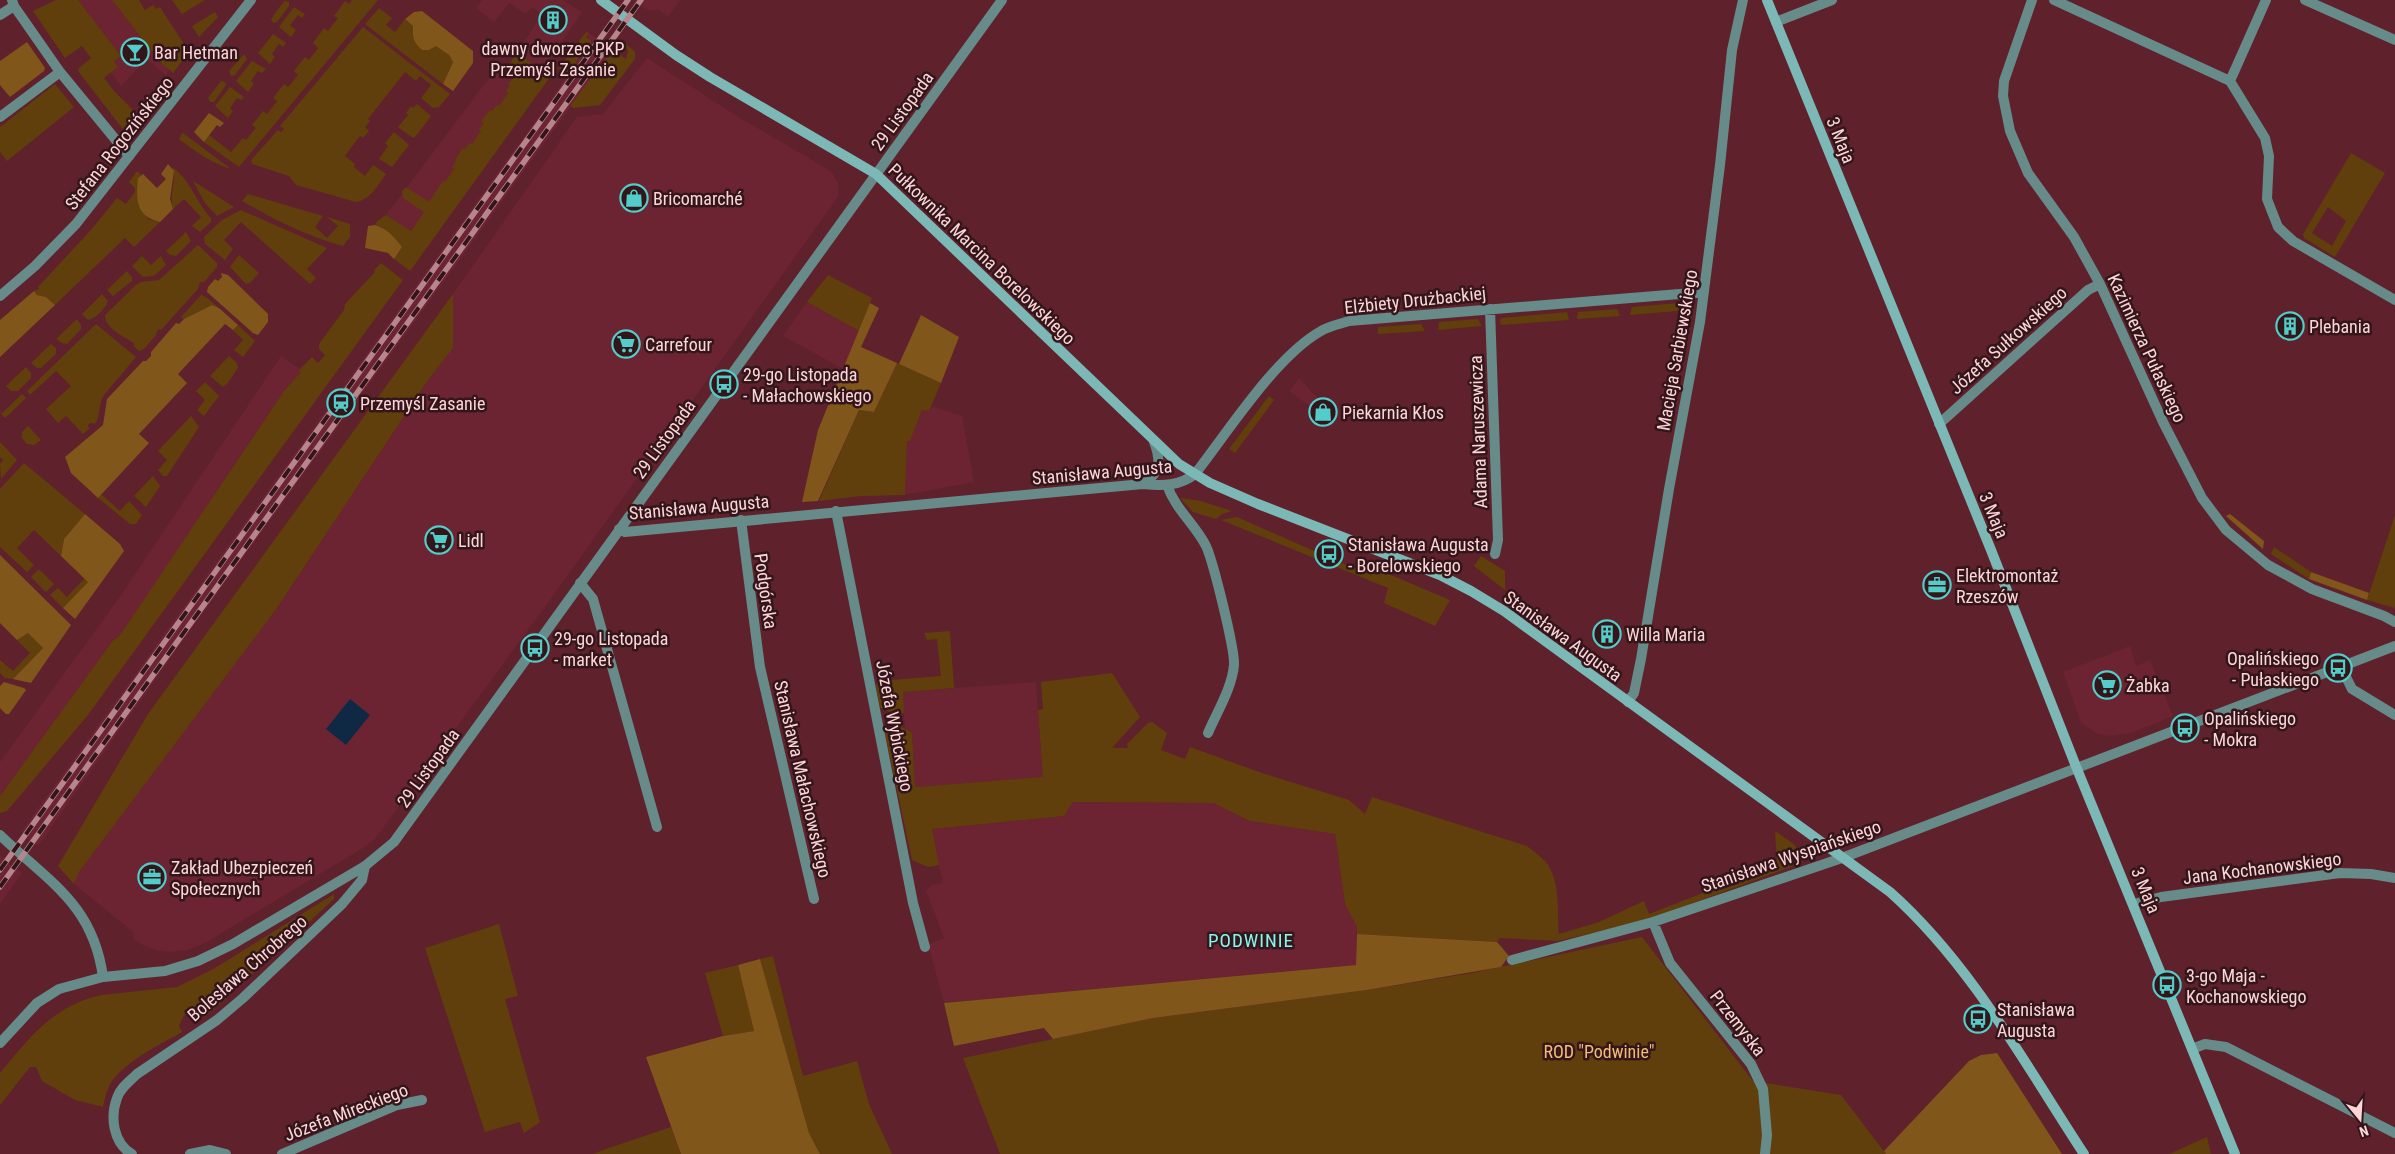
<svg xmlns="http://www.w3.org/2000/svg" width="2395" height="1154" font-family="'Roboto Condensed',sans-serif">
  <rect width="100%" height="100%" fill="#5f212c"/>
  <!-- built -->
  <path fill="#6c2432" d="M78,0H112L160,62L170,70L166,76L147,59L121,86L111,73L118,67L114,61L121,56Z
    M482,0H563L582,12L542,72L516,54L542,14L532,7L526,14L509,3L494,22L476,8Z
    M633,0H680L668,17L659,10H648Z
    M589,33L612,50L181,643L38,846L21,832L554,95L590,41L586,37Z
    M647,58L740,118L831,171L838,183V197L558,589L375,839L363,848L205,943L188,950L171,952L155,950L141,944L134,939L133,932L74,884L79,872L277,608L426,383L453,348V294L577,117L603,114Z
    M498,66L517,80L411,231L386,215Z
    M807,302L859,331L843,369L783,336Z
    M281,356L300,369V373L284,391L120,635L111,643L0,796V762L121,595Z
    M1299,378L1332,414L1327,419L1289,391Z
    M932,406L962,416L974,482L905,495L907,440L910,441L922,410L929,411Z
    M2130,646L2136,666L2150,660L2173,716L2132,733L2109,736L2098,734L2081,723L2063,672Z
    M1036,682L1043,777L915,787L912,733L905,728L902,692Z
    M1073,802L1213,803L1250,821L1335,834L1345,904L1357,927L1356,965L944,1003L928,944L944,938L926,891L931,885L943,883L931,829L1064,816Z
    M0,856L22,873L0,904Z"/>
  <!-- green -->
  <path fill="#603f0c" fill-rule="evenodd" d="M56,0H78L121,56L114,61L118,67L104,78L114,91L138,115L125,132L78,71L79,68L91,58L82,46L65,58L33,11Z
    M112,0H139L145,10L153,5L156,9L160,7L189,52L173,73L160,62Z
    M172,0H205L182,14Z
    M352,0H378L239,167L204,142L209,135L231,152L243,138L246,140L256,128L252,125L263,111L267,114L277,101L273,98L284,84L288,87L298,75L294,71L305,57L309,60L318,48L313,43L324,28L328,31L338,18L334,16L345,1L349,4Z
    M284,1L289,2V6L277,22L273,23L271,19Z
    M294,7L305,14L302,18L298,15L290,25L296,30L291,37L279,27Z
    M379,8L392,18L386,25L395,32L405,19L413,26C412,37 414,43 422,50H429L436,45L449,55L453,62L443,84L365,24Z
    M215,12L218,17L199,37L192,26Z
    M363,27L450,94L439,107L433,108L421,98L431,85L420,76L416,81L405,72L368,119L370,121L365,127L369,131L363,138L360,136L345,156L355,164L354,167L365,176L373,165L386,174C378,185 370,200 356,202L296,185L289,176L252,164L251,160L278,130L281,132L284,129L280,126Z
    M586,32L589,33L586,37L591,41L567,75L559,68Z
    M273,34L286,43L283,47L279,44L272,54L275,57L270,64L258,53Z
    M621,39L635,52V59L600,105L574,108L570,106L612,50L614,51L616,47L620,55L626,59L628,51Z
    M517,52L550,77L410,271L394,259L402,247L383,228L375,225L377,221L386,215L411,231L424,212L403,198L402,191L406,187L429,202L443,181L445,182L454,169L452,168L456,161L455,160L463,148L465,149L469,143L472,144L481,131L479,129L484,123L481,121L490,110L492,111L497,105L499,106L508,93L506,91L510,85L508,84L513,78L505,71Z
    M244,54L247,59L235,75L231,76L229,71Z
    M252,61L266,69L262,73L258,71L251,81L254,84L248,92L236,81Z
    M221,81L225,82L226,85L214,102H210L208,98Z
    M55,84L74,107L7,161L0,152V127Z
    M230,87L244,97L241,100L237,98L230,108L233,111L228,118L215,106Z
    M417,104L431,116L416,136L413,138L398,127L408,115L406,113L411,106L413,108Z
    M394,132L409,145L392,167L379,159L388,146L385,143Z
    M182,133H183L231,169C211,163 196,152 179,139Z
    M2351,153L2385,173L2335,257L2304,238L2303,234ZM2328,207L2346,221L2332,246L2312,233Z
    M172,167C190,179 196,202 211,218V222L200,232L192,226L201,217L184,199L173,209C168,194 178,180 172,167Z
    M137,171L141,175L138,179L148,219L160,222L134,247L125,238L55,305L46,297L37,295L34,291L39,289L38,287L90,231L117,198L126,204L135,192V188L129,182Z
    M193,181L234,207L217,216L205,203Z
    M248,194L323,216L315,227L327,238L338,226L327,217L350,224V237L343,246C308,237 273,219 242,201Z
    M241,210L327,248L307,269L316,278L310,284L241,222L224,240L233,249L225,260L205,244L204,237L222,220Z
    M186,232L191,241L176,256L170,255L166,251Z
    M198,245L217,263V267L204,282H200L198,289L161,330L159,329L156,333V335L144,349L139,351L134,346V343C126,338 104,328 105,315L136,285L141,282L159,280Z
    M239,255L259,273L250,283L246,284L230,267Z
    M142,256L151,265L161,256L166,265L154,276L143,277L132,266Z
    M381,263L403,280L88,715L7,811L0,813V796L111,643L120,635L284,391L300,373V369L312,357L318,363L325,355L319,349V344L344,310L345,304L375,272L374,270Z
    M127,271L132,277V281L113,296L107,290Z
    M828,275L872,298L859,331L807,302Z
    M102,294L108,301C106,308 95,319 88,320L82,314Z
    M453,294V348L426,383L277,608L79,872L74,884L58,866L148,714Z
    M201,295L206,297L219,308L212,305L184,319L181,317Z
    M1679,303L1689,304L1688,310L1630,315L1632,307Z
    M1617,309L1620,316L1577,319L1578,312Z
    M1567,312L1569,320L1501,325L1500,322L1501,318Z
    M77,319L81,325V329L67,344L62,343L56,339Z
    M1478,319L1482,326L1438,330L1439,322Z
    M96,324L136,357L104,395C98,404 101,415 95,424L91,423L88,425L89,429L83,434L66,416L58,423L46,409L71,386L56,371L30,395L27,391Z
    M1421,324L1425,331L1378,334V327Z
    M238,325L255,341L243,357L234,350L243,340L233,330Z
    M51,344L56,348V354L41,368H37L31,363Z
    M229,356L237,363L238,368L227,384L223,387L210,376Z
    M897,363L941,383L929,411L922,410L910,441H907L905,495L861,496L819,501L859,410L874,412Z
    M26,367L31,373V378L18,391H11L6,386Z
    M205,382L219,396L204,416L197,410L205,400L196,391Z
    M22,394L26,398L5,418L1,414Z
    M1269,396L1274,400L1235,453L1229,449Z
    M191,416L199,427L167,476H163L158,470L167,460L158,451Z
    M28,426L41,440L34,445L27,444L22,438V432Z
    M0,442L17,460L1,479L0,464L3,460L0,457Z
    M24,463L85,514L64,539L61,556L34,530L17,548L34,565L27,572L0,547V489Z
    M153,476L160,486L146,507L134,496Z
    M101,494L120,511L129,501L142,515L136,524H130L98,498Z
    M1180,498L1201,501L1232,511L1222,514L1216,519L1193,512Z
    M2395,515V608L2367,600Z
    M1237,517L1339,562L1363,571L1391,575L1450,600L1435,626L1384,603L1388,588L1221,520Z
    M2274,547L2311,572L2309,579L2271,554Z
    M1481,556L1505,571V590L1474,566Z
    M39,569L54,584L46,592L31,577Z
    M85,578L88,582L63,608L50,595L58,588L67,597Z
    M950,631L954,688L903,692L904,713H893L880,708L876,686L878,681L941,676L937,639L927,640L924,633Z
    M28,633L43,648L13,679L5,678L0,673V660L13,671L30,653L17,640Z
    M1112,673L1140,717L1112,748H1128L1127,744L1148,723L1152,722L1167,733L1161,750L1185,759L1190,747L1262,773L1349,800L1365,814L1372,797L1527,846C1533,851 1540,856 1545,861C1561,879 1557,912 1559,934L1599,922L1644,901L1649,914L1777,864L1775,831L1795,845L1798,855L1791,860L1796,865L1647,920L1558,941L1500,938L1497,942L1357,934V927L1345,904L1335,834L1250,821L1213,803L1073,802L1064,816L932,829L939,865L928,867L912,860L884,729C893,724 904,726 912,733L915,787L1043,777L1038,710L1043,709L1041,682Z
    M334,894V899L205,1017L184,1015L179,1026L182,1032C159,1045 129,1059 112,1081C107,1088 105,1098 103,1107L75,1100L42,1081L36,1067H30L0,1105V1073C30,1037 53,1006 101,995L177,987L215,968Z
    M499,924L518,996L505,999L540,1122L524,1133L520,1122L485,1132L425,948Z
    M1642,937L1753,1081L1841,1095L1886,1154H1000L963,1058L1153,1018L1367,990L1472,973Z
    M773,956L803,1076L857,1061L869,1104L892,1154H820L809,1133L760,959Z
    M738,965L754,1031L723,1036L705,973Z
    M671,1127L681,1154H593L603,1150Z
    M2207,1137L2211,1154H2169Z"/>
  <!-- forest -->
  <path fill="#80561a" d="M422,11L473,51V63L453,91L443,84L453,62L449,55L436,46L429,50H422C414,43 412,38 413,26L405,19L414,12Z
    M27,42L45,68L44,71L10,97L0,85V61Z
    M209,113L224,123L220,127L217,125L204,142L194,132Z
    M168,164L174,171L170,199L173,209L160,222C136,216 136,201 138,178L143,174L157,188L166,179L161,174Z
    M375,225C388,229 394,237 402,247L394,259L388,253L365,248L368,226Z
    M221,273L228,275L268,314V322L258,335L253,333L207,292L208,287L215,279L218,281L222,277Z
    M34,291L37,295L46,297L55,305L0,357V320Z
    M870,303L879,308L861,347L897,363L874,412L859,410L818,501L802,502L818,430Z
    M212,305L219,308L238,325L233,330L225,324L178,374L187,383L139,434L149,443L98,498L71,473L65,457L103,425L107,399L143,361H146L151,356V352L176,323L179,324L184,319Z
    M921,315L959,337L941,383L899,364Z
    M85,514L120,544L124,551L75,619L63,608L88,582L61,556L64,539Z
    M2230,514L2264,541L2263,549L2226,516Z
    M0,555L71,625L31,683L13,679L43,648L28,633L17,640L0,623Z
    M2311,572L2369,593L2367,600L2309,579Z
    M4,682L24,688L26,690L9,714H6L0,708V686Z
    M1357,934L1497,942L1509,956L1501,967L1367,990L1153,1018L1053,1039L1044,1028L954,1046L944,1003L1356,965Z
    M760,959L809,1133L820,1154H681L646,1057L723,1036L754,1031L738,965Z
    M1997,1053L2062,1154H1886L1884,1151L1969,1061L1981,1055Z"/>
  <!-- water -->
  <path fill="#0f2945" d="M350,699L370,715L346,745L326,729Z"/>
  <g fill="none" stroke-linecap="round" stroke-linejoin="round">
    <!-- minor -->
    <path stroke="#668b89" stroke-width="10" d="M12,0L14,6L60,72L129,156
      M2032,0L2004,81L2003,96L2010,131L2028,173L2074,237L2100,284L2163,422L2202,498L2226,530L2268,565L2312,589L2384,616L2395,622
      M2054,0L2230,81L2265,138L2269,156L2267,199L2278,227L2293,241L2395,300
      M2305,0L2395,40
      M0,15L14,6
      M1776,22L1832,0
      M2230,81L2266,0
      M0,117L60,72
      M1490,309L1498,540L1495,554
      M1939,424L2088,290L2100,284
      M1195,474C1228,432 1275,357 1321,331C1329,326 1340,324 1349,321L1704,292
      M1167,485C1175,509 1195,524 1206,546C1213,561 1235,649 1234,665C1232,688 1217,712 1208,733
      M836,511L913,903L925,947
      M741,520L760,667L814,899
      M580,583L593,599L657,827
      M2341,667L2352,689L2395,715
      M1628,702L1634,693L1641,659L1669,489L1700,322L1720,165L1732,50L1743,0
      M0,835C49,882 93,904 103,977
      M2134,904L2161,897L2340,873L2371,874L2395,878
      M1653,922L1670,963L1751,1064L1763,1089L1767,1135L1765,1154
      M1512,960L1653,922L1842,858
      M2192,1049L2205,1044L2226,1047L2395,1133
      M132,1154C113,1143 110,1117 117,1098C120,1088 130,1081 137,1074L217,1020L243,998L342,904L362,880L365,866
      M190,1154L210,1150L226,1154
      M282,1154L397,1105L422,1100"/>
    <!-- tertiary -->
    <path stroke="#668b89" stroke-width="10" d="M0,296L35,266L76,224L251,0
      M1143,484C1161,473 1161,460 1154,442
      M619,529L625,532L1143,484C1162,486 1180,486 1195,474
      M1842,858L2395,646
      M0,1043L37,1003L59,989L103,977L165,971L198,961L233,944L365,866L394,842L1002,0"/>
    <!-- secondary -->
    <path stroke="#7cb8b5" stroke-width="10" d="M601,0L676,55L710,77L876,174L1179,464L1210,483L1258,504L1440,575L1471,591L1504,611L1890,892C1971,964 2025,1064 2084,1154
      M1767,0L1991,550L2077,769L2235,1154"/>
    <!-- rail casing -->
    <g stroke="#b7868c" stroke-width="5.5">
      <path id="rail" d="M0,870L628,0
        M0,887L641,0"/>
    </g>
    <!-- rail -->
    <use href="#rail" stroke="#33161a" stroke-width="4" stroke-dasharray="11" stroke-linecap="butt"/>
  </g>
  <!-- icons -->
  <defs>
    <g id="building-ring" transform="scale(1.4375)"><circle r="9.5" fill="#33161a" stroke="#53cdc9" stroke-width="1.5"/><path d="M-4-6H4V6H1V3H-1V6H-4ZM-2.5-4.3h1.7v1.8h-1.7ZM.8-4.3h1.7v1.8H.8ZM-2.5-1h1.7V.8h-1.7ZM.8-1h1.7V.8H.8Z" fill="#53cdc9"/></g>
    <g id="bar-ring" transform="scale(1.4375)"><circle r="9.5" fill="#33161a" stroke="#53cdc9" stroke-width="1.5"/><path d="M-6-5H6L.8 .8V4.5H3.5V6h-7V4.5H-.8V.8Z" fill="#53cdc9"/></g>
    <g id="shop-ring" transform="scale(1.4375)"><circle r="9.5" fill="#33161a" stroke="#53cdc9" stroke-width="1.5"/><path d="M-5-2.5h2.3a2.7 3.5 0 0 1 5.4 0H5L5.5 6h-11ZM-1.5-2.5h3a1.5 2.3 0 0 0-3 0Z" fill="#53cdc9"/></g>
    <g id="supermarket-ring" transform="scale(1.4375)"><circle r="9.5" fill="#33161a" stroke="#53cdc9" stroke-width="1.5"/><path d="M-6-5.5h2.5l.6 2H6L4.5 2H-2.5L-4.4-4H-6ZM-1.5 3.2a1.3 1.3 0 1 0 .1 0ZM3 3.2a1.3 1.3 0 1 0 .1 0Z" fill="#53cdc9"/></g>
    <g id="bus-ring" transform="scale(1.4375)"><circle r="9.5" fill="#33161a" stroke="#53cdc9" stroke-width="1.5"/><path d="M-5-6H5V4H4V6H2V4H-2V6H-4V4H-5ZM-3.5-4V0h7V-4ZM-3.5 1.2v1.5H-2V1.2ZM2 1.2v1.5H3.5V1.2Z" fill="#53cdc9"/></g>
    <g id="station-ring" transform="scale(1.4375)"><circle r="9.5" fill="#33161a" stroke="#53cdc9" stroke-width="1.5"/><path d="M-3-6H3Q5-6 5-4V2Q5 4 3 4L4.5 6H3L1.5 4h-3L-3 6H-4.5L-3 4Q-5 4-5 2V-4Q-5-6-3-6ZM-3.5-4v3h7v-3ZM-3.5 1v1.5H-2V1ZM2 1v1.5H3.5V1Z" fill="#53cdc9"/></g>
    <g id="office-ring" transform="scale(1.4375)"><circle r="9.5" fill="#33161a" stroke="#53cdc9" stroke-width="1.5"/><path d="M-6-3h4V-5.5h4V-3h4V5H-6ZM-1-4.5V-3h2v-1.5ZM-6 0V1H6V0Z" fill="#53cdc9"/></g>
  </defs>
  <g fill-rule="evenodd">
    <use href="#building-ring" x="553" y="20"/>
    <use href="#bar-ring" x="135" y="52"/>
    <use href="#shop-ring" x="634" y="198"/>
    <use href="#building-ring" x="2290" y="326"/>
    <use href="#supermarket-ring" x="626" y="344"/>
    <use href="#bus-ring" x="724" y="384"/>
    <use href="#station-ring" x="341" y="403"/>
    <use href="#shop-ring" x="1323" y="412"/>
    <use href="#supermarket-ring" x="439" y="540"/>
    <use href="#bus-ring" x="1329" y="554"/>
    <use href="#office-ring" x="1937" y="585"/>
    <use href="#building-ring" x="1607" y="634"/>
    <use href="#bus-ring" x="535" y="648"/>
    <use href="#bus-ring" x="2338" y="668"/>
    <use href="#supermarket-ring" x="2107" y="685"/>
    <use href="#bus-ring" x="2185" y="728"/>
    <use href="#office-ring" x="152" y="877"/>
    <use href="#bus-ring" x="2167" y="985"/>
    <use href="#bus-ring" x="1978" y="1019"/>
  </g>
  <g text-anchor="middle" dominant-baseline="central" stroke-width="5" stroke-linejoin="round" paint-order="stroke">
    <!-- poi labels -->
    <g font-size="18" fill="#fdd5d8" stroke="#33161a" text-anchor="start">
      <text x="553" y="48" text-anchor="middle">dawny dworzec PKP<tspan x="553" dy="21">Przemyśl Zasanie</tspan></text>
      <text x="154" y="52">Bar Hetman</text>
      <text x="653" y="198">Bricomarché</text>
      <text x="2309" y="326">Plebania</text>
      <text x="645" y="344">Carrefour</text>
      <text x="743" y="374">29-go Listopada<tspan x="743" dy="21">- Małachowskiego</tspan></text>
      <text x="360" y="403">Przemyśl Zasanie</text>
      <text x="1342" y="412">Piekarnia Kłos</text>
      <text x="458" y="540">Lidl</text>
      <text x="1348" y="544">Stanisława Augusta<tspan x="1348" dy="21">- Borelowskiego</tspan></text>
      <text x="1956" y="575">Elektromontaż<tspan x="1956" dy="21">Rzeszów</tspan></text>
      <text x="1626" y="634">Willa Maria</text>
      <text x="554" y="638">29-go Listopada<tspan x="554" dy="21">- market</tspan></text>
      <text x="2319" y="658" text-anchor="end">Opalińskiego<tspan x="2319" dy="21">- Pułaskiego</tspan></text>
      <text x="2126" y="685">Żabka</text>
      <text x="2204" y="718">Opalińskiego<tspan x="2204" dy="21">- Mokra</tspan></text>
      <text x="171" y="867">Zakład Ubezpieczeń<tspan x="171" dy="21">Społecznych</tspan></text>
      <text x="2186" y="975">3-go Maja -<tspan x="2186" dy="21">Kochanowskiego</tspan></text>
      <text x="1997" y="1009">Stanisława<tspan x="1997" dy="21">Augusta</tspan></text>
    </g>
    <!-- street labels -->
    <g font-size="18" fill="#fdd5d8" stroke="#33161a">
      <text transform="translate(902 111) rotate(-54)">29 Listopada</text>
      <text transform="translate(1841 140) rotate(68)">3 Maja</text>
      <text transform="translate(119 143) rotate(-52)">Stefana Rogozińskiego</text>
      <text transform="translate(982 254) rotate(44)">Pułkownika Marcina Borelowskiego</text>
      <text transform="translate(1415 300) rotate(-6)">Elżbiety Drużbackiej</text>
      <text transform="translate(2008 340) rotate(-42)">Józefa Sułkowskiego</text>
      <text transform="translate(2147 348) rotate(65)">Kazimierza Pułaskiego</text>
      <text transform="translate(1677 350) rotate(-80)">Macieja Sarbiewskiego</text>
      <text transform="translate(1478 432) rotate(-92)">Adama Naruszewicza</text>
      <text transform="translate(664 439) rotate(-54)">29 Listopada</text>
      <text transform="translate(1102 472) rotate(-5)">Stanisława Augusta</text>
      <text transform="translate(699 507) rotate(-5)">Stanisława Augusta</text>
      <text transform="translate(1994 515) rotate(67)">3 Maja</text>
      <text transform="translate(766 591) rotate(82)">Podgórska</text>
      <text transform="translate(1563 636) rotate(36)">Stanisława Augusta</text>
      <text transform="translate(895 726) rotate(79)">Józefa Wybickiego</text>
      <text transform="translate(428 768) rotate(-54)">29 Listopada</text>
      <text transform="translate(803 779) rotate(77)">Stanisława Małachowskiego</text>
      <text transform="translate(1791 856) rotate(-19)">Stanisława Wyspiańskiego</text>
      <text transform="translate(2262 868) rotate(-7)">Jana Kochanowskiego</text>
      <text transform="translate(2146 890) rotate(67)">3 Maja</text>
      <text transform="translate(247 968) rotate(-41)">Bolesława Chrobrego</text>
      <text transform="translate(1738 1023) rotate(52)">Przemyska</text>
      <text transform="translate(346 1112) rotate(-21)">Józefa Mireckiego</text>
    </g>
    <!-- park labels -->
    <g font-size="18" fill="#f3bb74" stroke="#33161a">
      <text x="1599" y="1051">ROD "Podwinie"</text>
    </g>
    <!-- neighbourhood labels -->
    <g font-size="19" letter-spacing="1" fill="#89f5f0" stroke="#33161a">
      <text x="1251" y="940">PODWINIE</text>
    </g>
  </g>
  <!-- north arrow -->
  <g transform="translate(2360 1119) rotate(162)" stroke="#33161a" stroke-width="4" paint-order="stroke">
  <path d="M0-4L9 19L0 12L-9 19Z" fill="#fdd5d8"/>
  <text y="-8" font-size="14" font-weight="bold" text-anchor="middle" fill="#fdd5d8">N</text>
  </g>
</svg>
